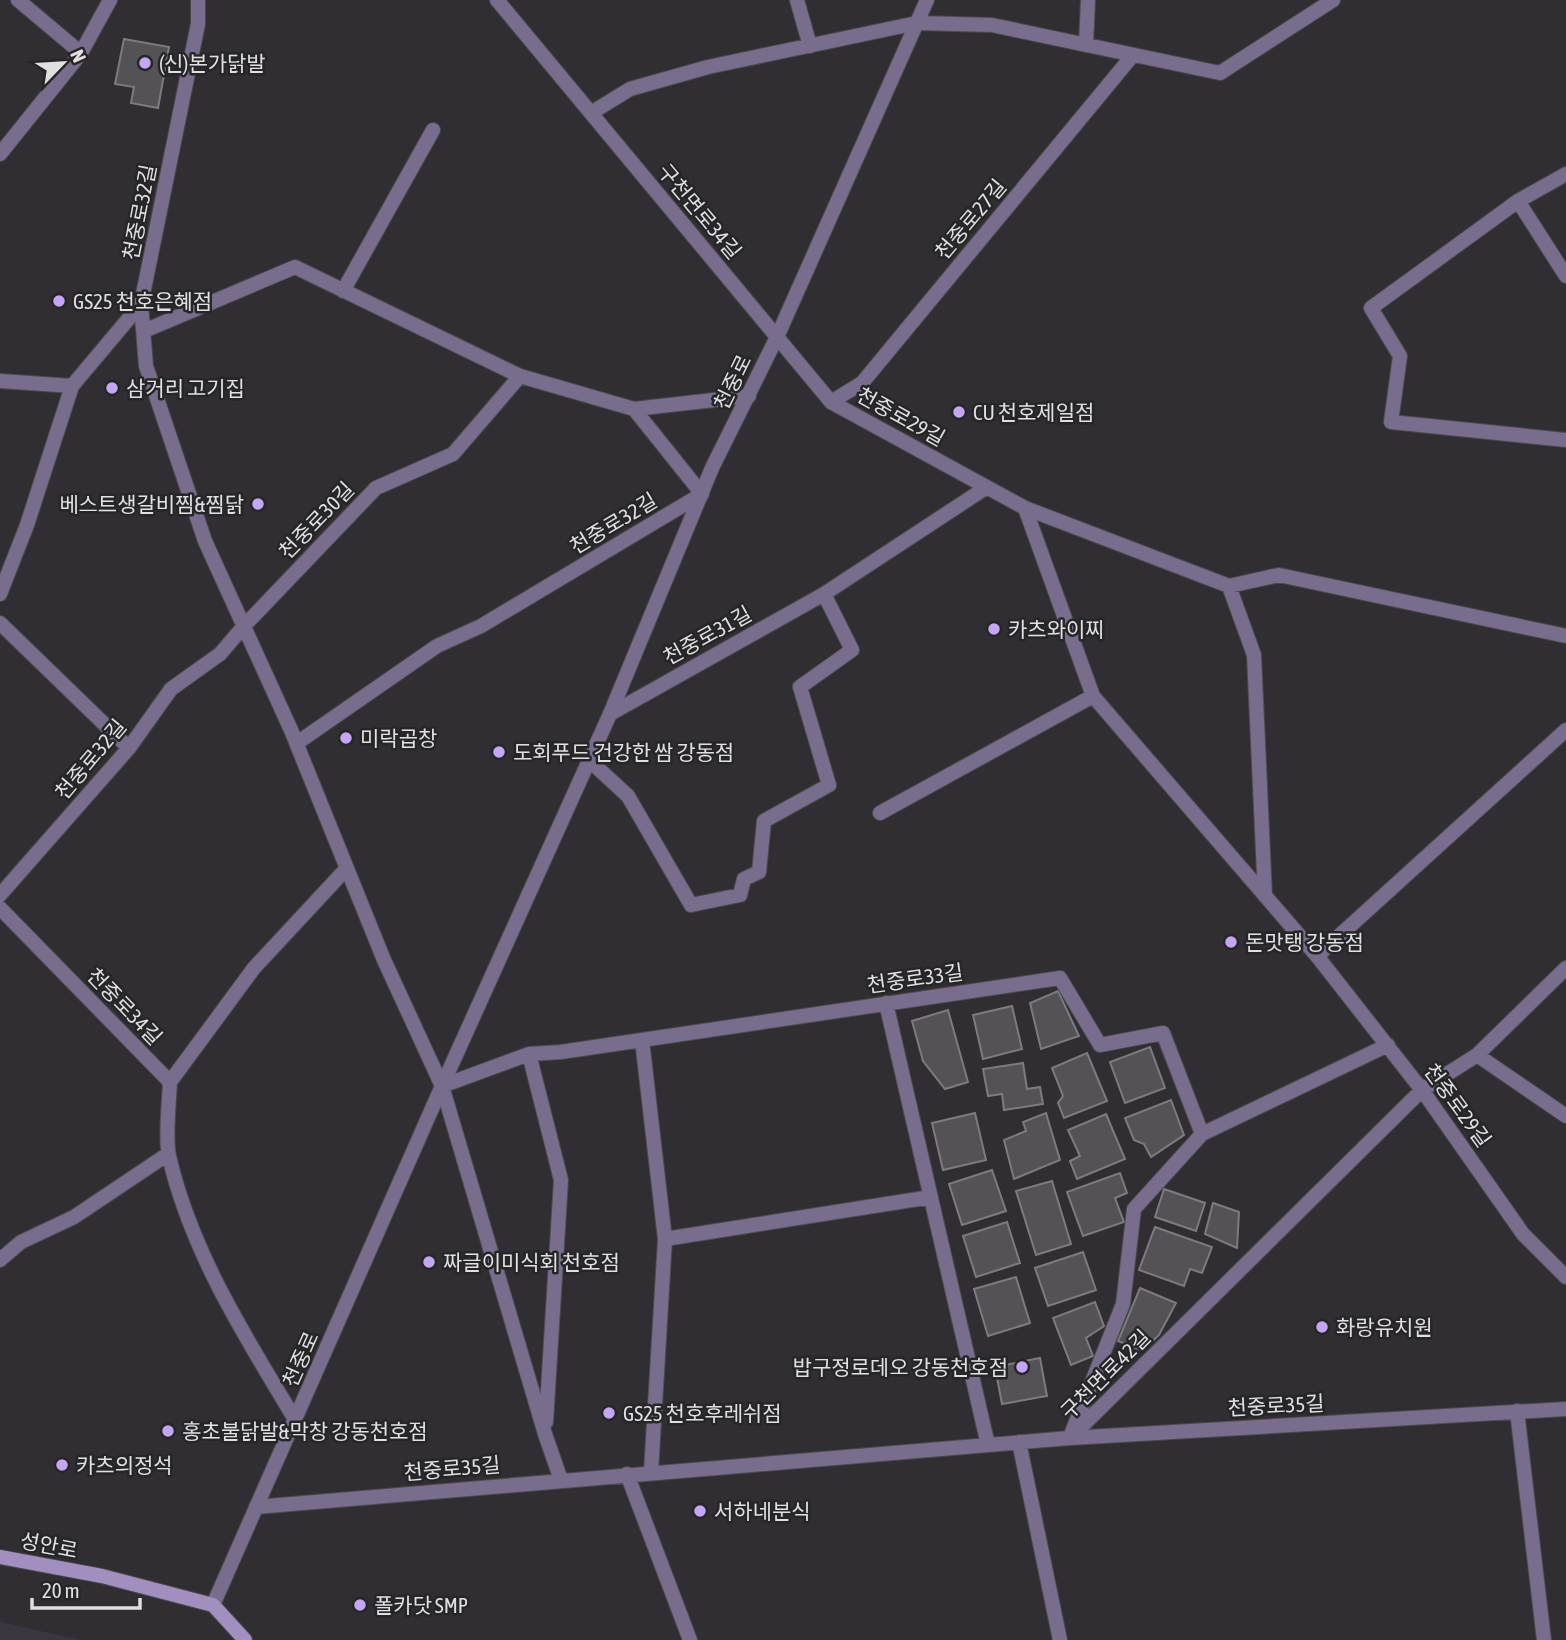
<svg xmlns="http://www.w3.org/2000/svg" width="1566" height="1640" font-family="'Asap Condensed','Noto Sans KR',sans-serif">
  <rect width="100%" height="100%" fill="#302e32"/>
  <!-- built -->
  <path fill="#3a3640" d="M0,1622L81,1640H0Z"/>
  <!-- building -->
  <path fill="#545256" stroke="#7c7b7f" stroke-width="2" d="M124,39L169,47L158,108L131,103L134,87L115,84Z
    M1058,991L1079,1036L1041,1049L1030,1003Z
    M1012,1006L1022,1049L983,1059L973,1015Z
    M948,1010L968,1082L945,1089L923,1061L912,1021Z
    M1150,1047L1165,1088L1125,1103L1110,1062Z
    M1087,1053L1107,1101L1064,1118L1058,1103L1063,1096L1052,1068Z
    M1023,1063L1027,1089L1040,1087L1043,1104L1004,1110L1002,1094L988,1096L983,1069Z
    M1171,1100L1184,1135L1151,1157L1144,1144L1134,1140L1125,1118Z
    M975,1113L986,1160L943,1170L932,1123Z
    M1046,1113L1060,1160L1014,1179L1004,1140L1026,1131L1023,1122Z
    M1106,1114L1125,1159L1077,1179L1070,1161L1080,1156L1068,1130Z
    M992,1170L1006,1211L962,1225L949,1184Z
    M1120,1173L1127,1193L1115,1198L1124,1222L1083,1236L1067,1192Z
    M1052,1181L1071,1244L1036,1255L1016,1191Z
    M1164,1189L1205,1203L1196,1231L1155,1217Z
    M1213,1203L1239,1212L1237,1248L1205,1234Z
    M1007,1222L1020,1263L976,1277L963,1236Z
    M1155,1227L1212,1247L1202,1273L1190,1269L1184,1286L1139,1270Z
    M1083,1252L1096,1290L1048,1306L1035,1268Z
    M1016,1277L1030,1323L988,1336L974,1289Z
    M1140,1288L1176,1303L1159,1335L1142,1351L1118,1341Z
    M1095,1302L1104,1326L1086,1338L1093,1356L1071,1365L1053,1318Z
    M1040,1358L1047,1396L1002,1404L995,1367Z"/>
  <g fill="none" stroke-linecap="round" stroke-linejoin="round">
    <!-- minor casing -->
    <g stroke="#4c4a4e" stroke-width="16">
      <path id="minor" d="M18,0L81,53
        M198,0V24L141,304L146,366L205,541L291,730L384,960L442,1086L545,1434L561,1480
        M497,0L831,402L1025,508L1093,696L1317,956L1422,1090L1523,1234L1566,1277
        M797,0L810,46
        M1086,45L1088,0
        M591,113L630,89L708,67L917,23L992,25L1220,73L1333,0
        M0,154L81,53L110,0
        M1566,174L1518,201L1371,308L1400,356L1391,422L1566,440
        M1518,201L1566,276
        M343,291L433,130
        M144,331L295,267L520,376L634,409L749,396
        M0,381L72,386
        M831,402L862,383L1133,55
        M1025,508L1229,586L1254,655L1265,896
        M1229,586L1279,575L1566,636
        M0,594L27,525L72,386L141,304
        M0,623L129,748
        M610,714L824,594L987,487
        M297,743L437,646L481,626L702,494L634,409
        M589,760L628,796L691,905L740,895L744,879L759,872L764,821L829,785L800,687L852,650L824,594
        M880,813L1093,696
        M0,895L129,748L171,689L220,654L244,626L376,488L453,454L520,376
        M0,908L170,1082C169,1102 165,1138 169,1156C191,1252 246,1338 296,1421
        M1317,956L1566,730
        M886,1003L988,1445
        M642,1040L665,1239L651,1472
        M529,1054L561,1180L546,1422
        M1477,1055L1566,1116
        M170,1082L254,968L347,868
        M442,1086L529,1054L561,1052L1060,978L1100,1045L1163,1033L1202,1134
        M665,1239L931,1197
        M0,1260L21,1242L74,1217L168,1154
        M1517,1411L1544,1640
        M1072,1432L1123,1304L1134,1209L1202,1134L1388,1045
        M1070,1438L1422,1090L1477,1055L1566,968
        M1019,1442L1060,1640
        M627,1474L690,1640
        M256,1507L1070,1438L1566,1409"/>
    </g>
    <!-- tertiary casing -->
    <g stroke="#4c4a4e" stroke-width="16">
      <path id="tertiary" d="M213,1605L442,1086L610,714L712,468L777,337L927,0"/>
    </g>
    <!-- secondary casing -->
    <g stroke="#4c4a4e" stroke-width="16">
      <path id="secondary" d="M0,1557L102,1576L213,1605L245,1640"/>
    </g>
    <!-- minor -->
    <use href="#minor" stroke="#786d8c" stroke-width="14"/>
    <!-- tertiary -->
    <use href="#tertiary" stroke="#786d8c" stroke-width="14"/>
    <!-- secondary -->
    <use href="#secondary" stroke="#a18fc0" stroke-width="14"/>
  </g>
  <!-- markers -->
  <g fill="#c3a7f2" stroke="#262528" stroke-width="2.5">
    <circle cx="145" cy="63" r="7"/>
    <circle cx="59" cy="301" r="7"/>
    <circle cx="112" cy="388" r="7"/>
    <circle cx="959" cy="412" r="7"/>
    <circle cx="258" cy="504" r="7"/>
    <circle cx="994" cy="629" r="7"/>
    <circle cx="346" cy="738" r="7"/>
    <circle cx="499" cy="752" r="7"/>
    <circle cx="1231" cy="942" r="7"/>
    <circle cx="429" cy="1262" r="7"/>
    <circle cx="1322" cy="1327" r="7"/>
    <circle cx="1022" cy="1367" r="7"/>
    <circle cx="609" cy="1413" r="7"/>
    <circle cx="168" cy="1431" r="7"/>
    <circle cx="62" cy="1465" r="7"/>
    <circle cx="700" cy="1511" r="7"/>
    <circle cx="360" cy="1605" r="7"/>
  </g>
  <g text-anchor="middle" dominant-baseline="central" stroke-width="5" stroke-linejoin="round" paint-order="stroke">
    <!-- poi labels -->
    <g font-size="21" fill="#e0dfe2" stroke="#262528" text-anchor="start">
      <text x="159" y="63">(신)본가닭발</text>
      <text x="73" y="301">GS25 천호은혜점</text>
      <text x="126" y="388">삼거리 고기집</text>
      <text x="973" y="412">CU 천호제일점</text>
      <text x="244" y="504" text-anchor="end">베스트생갈비찜&amp;찜닭</text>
      <text x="1008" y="629">카츠와이찌</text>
      <text x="360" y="738">미락곱창</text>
      <text x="513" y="752">도회푸드 건강한 쌈 강동점</text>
      <text x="1245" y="942">돈맛탱 강동점</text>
      <text x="443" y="1262">짜글이미식회 천호점</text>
      <text x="1336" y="1327">화랑유치원</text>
      <text x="1008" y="1367" text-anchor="end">밥구정로데오 강동천호점</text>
      <text x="623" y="1413">GS25 천호후레쉬점</text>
      <text x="182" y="1431">홍초불닭발&amp;막창 강동천호점</text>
      <text x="76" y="1465">카츠의정석</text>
      <text x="714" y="1511">서하네분식</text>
      <text x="374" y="1605">폴카닷 SMP</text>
    </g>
    <!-- street labels -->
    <g font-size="21" fill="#e0dfe2" stroke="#262528">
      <text transform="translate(700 211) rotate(50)">구천면로34길</text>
      <text transform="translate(139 212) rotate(-79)">천중로32길</text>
      <text transform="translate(970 219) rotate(-50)">천중로27길</text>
      <text transform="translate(732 382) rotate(-64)">천중로</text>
      <text transform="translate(901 416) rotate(29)">천중로29길</text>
      <text transform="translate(316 520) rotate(-46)">천중로30길</text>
      <text transform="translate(613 523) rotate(-31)">천중로32길</text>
      <text transform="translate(707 635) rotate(-29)">천중로31길</text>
      <text transform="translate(90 759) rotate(-50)">천중로32길</text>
      <text transform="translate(915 978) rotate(-8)">천중로33길</text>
      <text transform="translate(125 1006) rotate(46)">천중로34길</text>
      <text transform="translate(1458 1105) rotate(54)">천중로29길</text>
      <text transform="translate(300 1359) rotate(-66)">천중로</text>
      <text transform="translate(1105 1374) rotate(-45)">구천면로42길</text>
      <text transform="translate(1276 1405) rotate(-3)">천중로35길</text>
      <text transform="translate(452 1468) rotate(-5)">천중로35길</text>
      <text transform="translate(49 1545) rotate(11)">성안로</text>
    </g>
  </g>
  <!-- north arrow -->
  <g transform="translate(63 63) rotate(65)" stroke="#262528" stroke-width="5" paint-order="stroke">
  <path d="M0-5L12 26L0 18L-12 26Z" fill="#e0dfe2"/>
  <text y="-10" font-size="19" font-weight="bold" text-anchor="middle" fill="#e0dfe2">N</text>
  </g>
  <!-- scale -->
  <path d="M32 1598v10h108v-10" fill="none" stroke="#e0dfe2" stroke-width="3.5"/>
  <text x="42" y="1598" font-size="21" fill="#e0dfe2" stroke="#262528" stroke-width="5" paint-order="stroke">20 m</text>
</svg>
